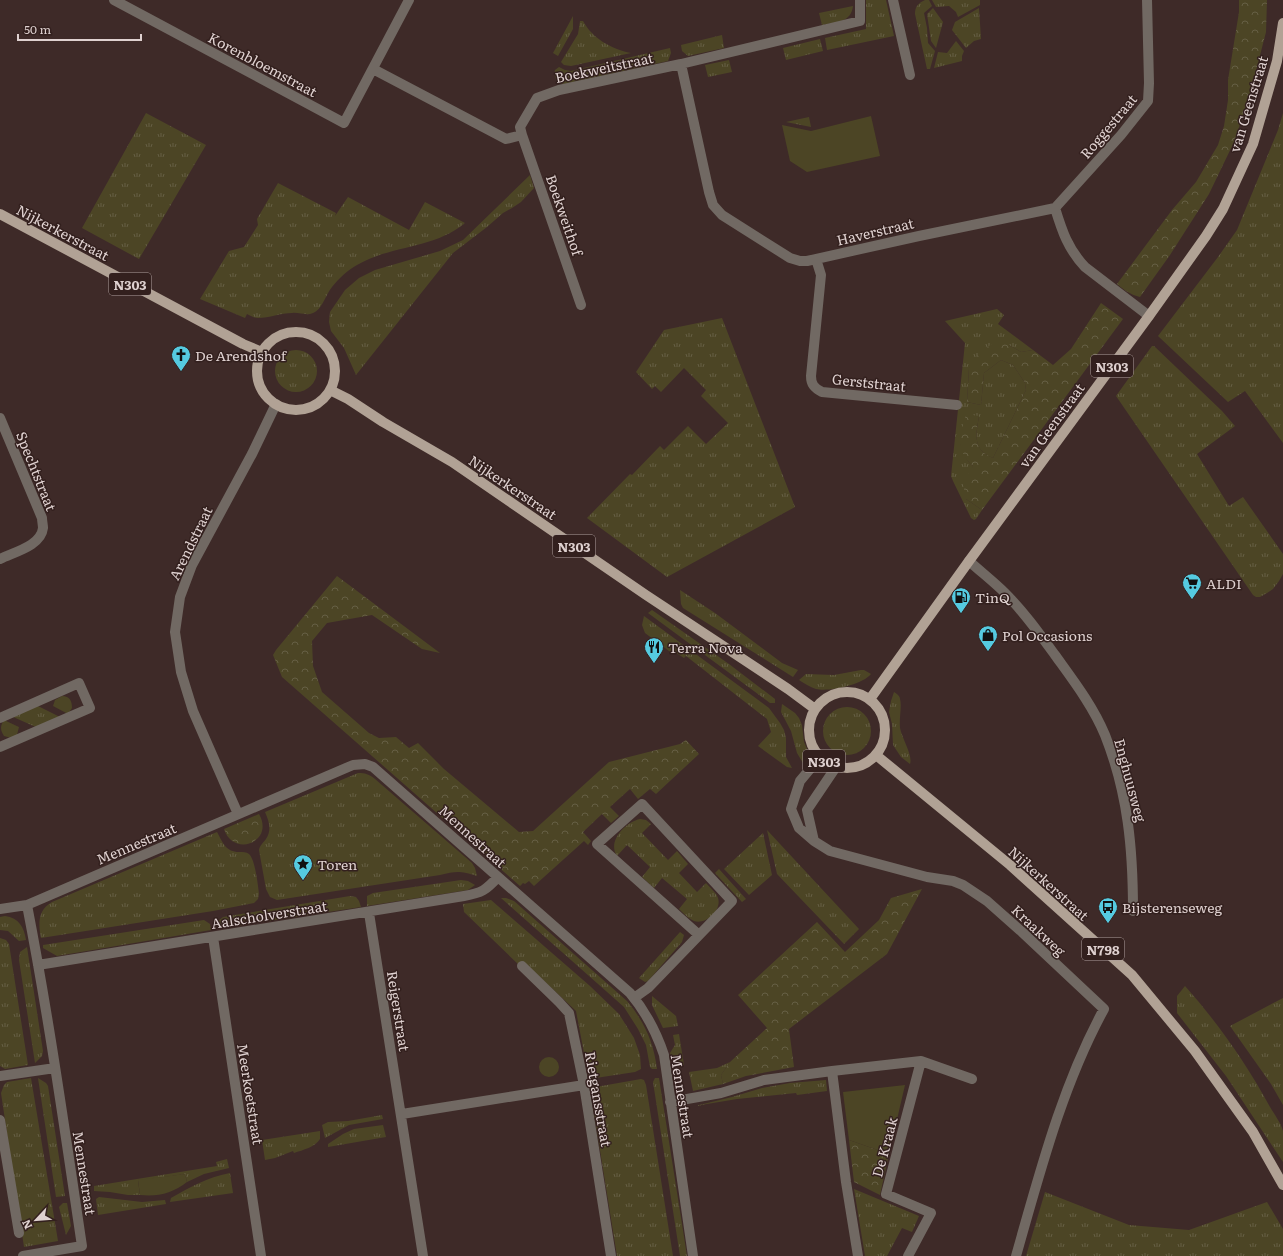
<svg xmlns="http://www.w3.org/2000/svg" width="1283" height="1256" font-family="Literata,serif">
  <defs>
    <pattern id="grass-tufts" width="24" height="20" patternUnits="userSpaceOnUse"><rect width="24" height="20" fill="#4c4525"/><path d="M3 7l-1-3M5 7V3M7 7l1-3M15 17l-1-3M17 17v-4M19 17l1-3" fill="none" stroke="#655f44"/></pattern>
    <pattern id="forest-crowns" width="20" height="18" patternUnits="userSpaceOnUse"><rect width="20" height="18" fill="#4c4525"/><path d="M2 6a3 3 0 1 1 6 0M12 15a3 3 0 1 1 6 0" fill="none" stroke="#655f44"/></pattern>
  </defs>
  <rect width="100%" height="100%" fill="#3e2a28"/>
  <!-- grass -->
  <path fill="url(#grass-tufts)" d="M866,0H886L894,36L827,50L825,38L866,29Z
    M925,0H929L932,6L924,13L927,28L928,43L935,51L930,69H927L915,14C915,7 918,3 925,0Z
    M932,0H980V5L958,17L956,12L949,6L936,7Z
    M853,6C851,23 836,22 822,25L819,13Z
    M933,8L943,22L936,48L931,41L927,14Z
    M979,8L981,39L974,41L966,48L952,30L955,22Z
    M573,16V29L558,56L553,53Z
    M580,21H583C592,38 611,49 631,53L571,66L564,65L561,62L578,34Z
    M722,35L724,48L688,56L682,51L681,45Z
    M820,39L823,51L786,60L783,48Z
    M956,41L964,51L962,56V61L934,68L938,52L947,53Z
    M670,48L671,53L668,61L564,84L557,82L554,74L555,70L559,67L565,70L571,71Z
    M729,60L732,72L708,77L705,65Z
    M146,113L206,145L139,259L82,228Z
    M1283,113V443L1245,391L1228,402L1158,336L1218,257L1237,230L1278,130Z
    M809,117L811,127L786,122Z
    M530,175L534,188L521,202L512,208L503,213L487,227L453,253L356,375L344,348L331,331L329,322L330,312L345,290L359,278L375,270L440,251L463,240Z
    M278,183L336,213L335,216L348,197L409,230L425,202L465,223C434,249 391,245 357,265C348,270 339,278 332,287C326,294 322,310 313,313C306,316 299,312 292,313C281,313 269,318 258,318C254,318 251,316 247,314L245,318L200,299L229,251L244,247L258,225L257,219Z
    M997,309L1004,315L998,324L1033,350L1021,352L1009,345L969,368L967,402L981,405L984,373L1001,360L1013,365L1025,383L1026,390L993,458C972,449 976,436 979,416L960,443C963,451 966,461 973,466L966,499L982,510L976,519L974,520L971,518L953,481L951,476L965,343L945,321Z
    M722,318L795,507L667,577L587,518L630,474L632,475L660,446L664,450L688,426L706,444L728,423L701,396L706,390L684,368L661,392L655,386L652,389L636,372L664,330Z
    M1152,346H1154L1222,411L1235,426L1197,454L1229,506L1243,497L1283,554V574L1279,581L1273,589L1267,593L1260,597H1256L1253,595L1116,396Z
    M275 371a21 21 0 1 1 42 0a21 21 0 1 1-42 0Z
    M680,590L715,613L782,663L798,670L793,677L683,608L681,604Z
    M652,610L729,664L775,699V703H770L648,613Z
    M644,616L769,708L780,723L784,730L786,738V757L792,768L787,767L758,746L771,732L767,719L686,656L684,658L675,652L673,654L645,633L642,625Z
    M861,670H864L871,674C862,685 829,692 816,689C810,687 804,683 799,680L806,674L834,675Z
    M894,692C897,694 900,696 900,699C902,706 899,718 900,728C902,739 913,755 910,764L901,757L893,745L892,724L889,712L891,701Z
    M782,704L795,713L799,718L802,725L804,742L811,758L807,762L803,763L797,753L791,731L781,712Z
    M36,705L62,718L38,728L11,716Z
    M823 731a24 24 0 1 1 48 0a24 24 0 1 1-48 0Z
    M358,773C365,773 369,774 375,779L472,863L475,868L477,876C461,871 456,871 440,875L277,900L270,897L266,889L259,850C260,845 263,843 266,839C272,830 269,821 265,812Z
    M640,819L646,820L651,824L642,833L668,860L677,851L688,864L679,873L697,892L706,883C710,888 716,892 718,898C722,910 706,925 694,921C689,919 683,913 679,909L687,899L662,878L654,888L642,877L650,867L627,845L617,856C607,842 625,822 640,819Z
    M767,830L859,929L844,944L777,874Z
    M217,832C223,843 226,852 239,852C243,852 246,852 249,854C255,859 258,885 259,894L258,899L254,903L213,911L41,938C38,923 38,910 52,902Z
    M763,833L772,875L749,895L724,869Z
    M719,869L746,899L742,902L715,873Z
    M461,880L468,881L475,885L468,890L367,906V896L373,893Z
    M350,896L356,897L359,901L361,907L217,929L218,921L223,917Z
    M501,898H506L514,901L627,1001C644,1021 654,1043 657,1069H652L650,1067L646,1045L638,1029L624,1007Z
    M491,900L590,986L619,1014L634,1038L640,1055L641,1069L635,1072L589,1079L576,1011L524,962L520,966L464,912L463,904Z
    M5,916C19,918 24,927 26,940L19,941L8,931L0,930V917Z
    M204,920L210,924L211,930L57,956L43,948V945Z
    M680,932L684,935L682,942L648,981L645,982L639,978Z
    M0,938L6,940L9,944L28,1065L5,1069L0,1066Z
    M27,947L43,1051L42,1056L35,1063L19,960L20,952Z
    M1185,986C1218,1023 1246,1063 1270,1107C1274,1114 1281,1123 1283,1131C1283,1141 1283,1152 1283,1162L1226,1076L1177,1013V996Z
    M652,996L676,1016L678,1026L663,1028L652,1005Z
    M1283,998V1105L1271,1084L1230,1026Z
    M679,1034L684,1065L673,1067L670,1053L675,1045L673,1035Z
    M730,1062L721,1075L723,1084L693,1091L689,1072L717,1068Z
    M31,1078L58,1241L24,1247L1,1093L4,1085L7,1082Z
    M38,1078L46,1083L48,1086L65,1196L56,1197Z
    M655,1078H659L687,1256H680L653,1082Z
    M641,1079L644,1080L646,1085L673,1256H617L590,1088Z
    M826,1080L827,1091L797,1095L796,1093L737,1099L695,1106L732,1097L762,1088L790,1083Z
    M382,1115L383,1119L349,1125L325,1138L322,1125L328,1122L348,1121Z
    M383,1125L386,1137L328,1147V1144L343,1134L354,1129Z
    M320,1131V1139C315,1147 303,1150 294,1153L293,1151L275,1158L265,1160L262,1140Z
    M227,1159L229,1168L204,1174L187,1182L185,1174L138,1181L140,1195H128L110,1192L94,1191V1186L217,1166L216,1162Z
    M230,1173L233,1193L170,1202L171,1198C192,1186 206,1178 230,1173Z
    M854,1189L919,1216L912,1232L902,1228L887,1256H865Z
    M1045,1192L1129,1225L1189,1230L1267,1202L1283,1229V1256H1026Z
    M99,1197L142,1202L165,1200L166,1204L98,1215L96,1199Z
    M63,1203H67L71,1226L66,1235L59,1207Z"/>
  <!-- forest -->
  <path fill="url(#forest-crowns)" d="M1239,0H1267L1266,32L1249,98L1234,142L1209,194L1170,255L1140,297C1131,295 1124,290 1117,284L1172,210L1196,182L1218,145L1224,126L1228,100V80L1239,12Z
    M1101,303L1123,319L982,510L966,499L963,484L973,466C967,462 961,451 960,444C959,437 964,422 966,414L979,416C976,435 972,449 993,458L1026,390L1025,383L1013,365L1001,360L984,373L981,405L967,402L969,368L977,356L994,342L1009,345L1021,352L1033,350L1053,365L1071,349Z
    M337,576L440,653L422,649L372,615L327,623L312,641L313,666L322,692L369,733L379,738L396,737L409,748L418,743L444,769L519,832L533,831L609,762L680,744L686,740L699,754L656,794L650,789L638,799L630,789L610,807L619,816L611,823L602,814L583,832L591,841L588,845L584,841L534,886L529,881L525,884L523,883L520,886L282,677L273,655L276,650Z
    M259,814C275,842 233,858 224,829Z
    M922,889L887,954L789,1029L794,1067L746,1076L723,1084L721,1075L730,1062L767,1028L738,995L817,922L845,952L879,920L891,898Z
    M849,1140L889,1154L880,1195L854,1182Z"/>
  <!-- park -->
  <path fill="#4c4525" d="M871,116L880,156L807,172L790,161L782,125L811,131Z
    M62,696C70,696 72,701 72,708L68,714L53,706L55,700Z
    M4,720L19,727L17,735L11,738L4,736C0,730 0,726 4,720Z
    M539 1067a10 10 0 1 1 20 0a10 10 0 1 1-20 0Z
    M905,1085L889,1154L849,1140L843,1092Z
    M185,1174L187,1182C173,1193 158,1197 140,1195L138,1180Z"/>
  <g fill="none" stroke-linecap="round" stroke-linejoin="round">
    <!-- minor -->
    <path stroke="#716963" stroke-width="10" d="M114,0L344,123L409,0
      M893,0L910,75
      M681,64L709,192L713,205L722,215L790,258L800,261H807L919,236L1055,208C1062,231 1068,249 1085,267L1149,316
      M373,69L506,139L522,135L520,127L537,98L559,90L681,64L860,21V0
      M522,135L581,305
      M1055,208L1121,135L1148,101L1149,83L1147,0
      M816,259L821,275L811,376C811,384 814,388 822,392L957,405
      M0,418L42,518C42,521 43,525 43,528C41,546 14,552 0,559
      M969,561C981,572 994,582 1005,593C1024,612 1039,633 1055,655C1073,680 1093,706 1105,735C1128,793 1133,849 1133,911
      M0,718L79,683L90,708L0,747
      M820,757L800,781L791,809L799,828L814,841L830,851L927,877L953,881L963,885L987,901L1022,932L1104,1009C1062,1086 1040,1172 1016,1256
      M238,814L193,711L181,672L175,632L180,597L192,565L252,454L276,404
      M814,841L807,810L836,767
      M0,909L27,905L353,765L365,764L373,767L630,993C646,1012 656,1031 664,1055L693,1256
      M369,913L423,1256
      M213,937L261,1256
      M38,965L464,896C482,893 486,890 498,877
      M522,966L559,1002L569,1013L584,1085L611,1256
      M634,998L648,988L732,901L642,804L597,844L699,935
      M0,1076L55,1068
      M670,1102L721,1093L764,1080L832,1071
      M402,1114L584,1085
      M0,1120L19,1233
      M23,1256L82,1246C65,1132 49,1018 27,905
      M858,1256L846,1182L832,1071L921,1061L972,1079
      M908,1256L931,1213L886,1194L921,1061"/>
    <!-- major -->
    <path stroke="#b1a295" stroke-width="10" d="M0,214L243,344L262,352
      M257 371a39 39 0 1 1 78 0a39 39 0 1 1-78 0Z
      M330,390L348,399L383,422L452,462L646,595L788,689L815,709
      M809 730a38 38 0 1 1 76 0a38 38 0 1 1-76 0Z
      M870,699L969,561L1149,316L1206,236L1223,209L1253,144L1277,61L1283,23
      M876,755L1010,865L1132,975L1195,1051L1253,1132L1283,1185"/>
  </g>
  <!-- icons -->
  <defs>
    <g id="church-pin" transform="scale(1)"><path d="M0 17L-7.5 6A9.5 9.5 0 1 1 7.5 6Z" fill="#55cae0" stroke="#33201e"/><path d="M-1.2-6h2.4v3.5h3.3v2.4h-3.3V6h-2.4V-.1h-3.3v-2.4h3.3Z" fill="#111"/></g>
    <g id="supermarket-pin" transform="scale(1)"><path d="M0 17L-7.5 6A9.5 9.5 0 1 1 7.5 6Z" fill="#55cae0" stroke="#33201e"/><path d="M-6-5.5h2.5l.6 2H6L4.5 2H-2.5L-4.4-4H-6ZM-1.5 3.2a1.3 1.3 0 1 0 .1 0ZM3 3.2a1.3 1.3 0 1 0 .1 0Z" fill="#111"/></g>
    <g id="fuel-pin" transform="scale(1)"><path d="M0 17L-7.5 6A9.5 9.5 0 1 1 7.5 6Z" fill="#55cae0" stroke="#33201e"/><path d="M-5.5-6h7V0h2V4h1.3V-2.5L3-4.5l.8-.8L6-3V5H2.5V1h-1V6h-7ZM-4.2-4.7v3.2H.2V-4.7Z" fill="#111"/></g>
    <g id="shop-pin" transform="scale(1)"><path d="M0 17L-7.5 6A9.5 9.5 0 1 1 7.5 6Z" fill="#55cae0" stroke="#33201e"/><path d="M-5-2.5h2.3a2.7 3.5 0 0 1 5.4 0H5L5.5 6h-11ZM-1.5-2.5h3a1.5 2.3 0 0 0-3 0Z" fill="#111"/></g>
    <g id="restaurant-pin" transform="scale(1)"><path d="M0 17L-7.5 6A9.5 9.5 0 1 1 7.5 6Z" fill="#55cae0" stroke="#33201e"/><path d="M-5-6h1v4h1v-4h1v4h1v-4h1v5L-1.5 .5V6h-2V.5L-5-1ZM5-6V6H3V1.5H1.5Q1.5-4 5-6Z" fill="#111"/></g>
    <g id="sight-pin" transform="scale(1)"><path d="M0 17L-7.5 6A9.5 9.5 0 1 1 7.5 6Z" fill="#55cae0" stroke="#33201e"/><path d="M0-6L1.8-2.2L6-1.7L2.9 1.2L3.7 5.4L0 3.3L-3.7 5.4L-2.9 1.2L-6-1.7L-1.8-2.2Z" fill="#111"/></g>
    <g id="bus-pin" transform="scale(1)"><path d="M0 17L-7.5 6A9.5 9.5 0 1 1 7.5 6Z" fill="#55cae0" stroke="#33201e"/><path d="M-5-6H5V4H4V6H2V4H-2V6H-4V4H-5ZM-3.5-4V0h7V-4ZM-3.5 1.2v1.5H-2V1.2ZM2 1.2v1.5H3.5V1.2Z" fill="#111"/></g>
  </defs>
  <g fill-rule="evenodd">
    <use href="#church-pin" x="181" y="355"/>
    <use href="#supermarket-pin" x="1192" y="583"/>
    <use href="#fuel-pin" x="961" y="597"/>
    <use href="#shop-pin" x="988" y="635"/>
    <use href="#restaurant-pin" x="654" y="647"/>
    <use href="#sight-pin" x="303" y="864"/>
    <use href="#bus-pin" x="1108" y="907"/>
  </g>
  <g text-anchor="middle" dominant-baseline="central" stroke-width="3" stroke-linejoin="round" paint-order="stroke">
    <!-- shield labels -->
    <g fill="#33201e" stroke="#ab9c9b" stroke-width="1">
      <rect x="109" y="273" width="42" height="22" rx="3"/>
      <rect x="1091" y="355" width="42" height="22" rx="3"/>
      <rect x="553" y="535" width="42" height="22" rx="3"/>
      <rect x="803" y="750" width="42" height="22" rx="3"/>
      <rect x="1082" y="938" width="42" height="22" rx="3"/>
    </g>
    <g font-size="13" font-weight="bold" fill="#dfd1d0">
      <text x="130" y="284">N303</text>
      <text x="1112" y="366">N303</text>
      <text x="574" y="546">N303</text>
      <text x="824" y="761">N303</text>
      <text x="1103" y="949">N798</text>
    </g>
    <!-- street labels -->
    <g font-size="14" fill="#dfd1d0" stroke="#33201e">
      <text transform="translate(263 64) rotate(28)">Korenbloemstraat</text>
      <text transform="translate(604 67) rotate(-12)">Boekweitstraat</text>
      <text transform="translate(1248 104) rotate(-73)">van Geenstraat</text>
      <text transform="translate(1108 126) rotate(-50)">Roggestraat</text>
      <text transform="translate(565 215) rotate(71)">Boekweithof</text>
      <text transform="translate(875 231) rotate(-13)">Haverstraat</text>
      <text transform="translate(63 232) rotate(28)">Nijkerkerstraat</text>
      <text transform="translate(869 382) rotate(6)">Gerststraat</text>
      <text transform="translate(1051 425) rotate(-54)">van Geenstraat</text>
      <text transform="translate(37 471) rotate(68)">Spechtstraat</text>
      <text transform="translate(513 487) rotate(34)">Nijkerkerstraat</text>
      <text transform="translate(190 543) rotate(-64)">Arendstraat</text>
      <text transform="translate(1131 780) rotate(75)">Enghuusweg</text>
      <text transform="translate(473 836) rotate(42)">Mennestraat</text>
      <text transform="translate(136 843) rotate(-23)">Mennestraat</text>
      <text transform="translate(1049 883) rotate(42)">Nijkerkerstraat</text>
      <text transform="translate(269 914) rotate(-9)">Aalscholverstraat</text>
      <text transform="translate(1039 930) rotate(43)">Kraakweg</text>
      <text transform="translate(399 1011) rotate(81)">Reigerstraat</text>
      <text transform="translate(251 1094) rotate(81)">Meerkoetstraat</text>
      <text transform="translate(683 1096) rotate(81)">Mennestraat</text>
      <text transform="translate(599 1099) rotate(80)">Rietgansstraat</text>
      <text transform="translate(884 1147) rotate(-75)">De Kraak</text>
      <text transform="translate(85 1173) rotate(81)">Mennestraat</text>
    </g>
    <!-- poi labels -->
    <g font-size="14" fill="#dfd1d0" stroke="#33201e" text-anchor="start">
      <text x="195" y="355">De Arendshof</text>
      <text x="1206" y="583">ALDI</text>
      <text x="975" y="597">TinQ</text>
      <text x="1002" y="635">Pol Occasions</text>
      <text x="668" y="647">Terra Nova</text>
      <text x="317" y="864">Toren</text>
      <text x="1122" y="907">Bijsterenseweg</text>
    </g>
  </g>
  <!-- north arrow -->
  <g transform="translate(36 1220) rotate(244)" stroke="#33201e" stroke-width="3" paint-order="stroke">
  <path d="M0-3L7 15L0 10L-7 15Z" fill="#dfd1d0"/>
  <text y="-6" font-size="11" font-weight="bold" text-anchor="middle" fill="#dfd1d0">N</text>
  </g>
  <!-- scale -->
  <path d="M18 34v6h123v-6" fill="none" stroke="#dfd1d0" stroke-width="2"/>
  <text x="24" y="34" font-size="12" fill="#dfd1d0" stroke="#33201e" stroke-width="3" paint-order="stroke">50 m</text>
</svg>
